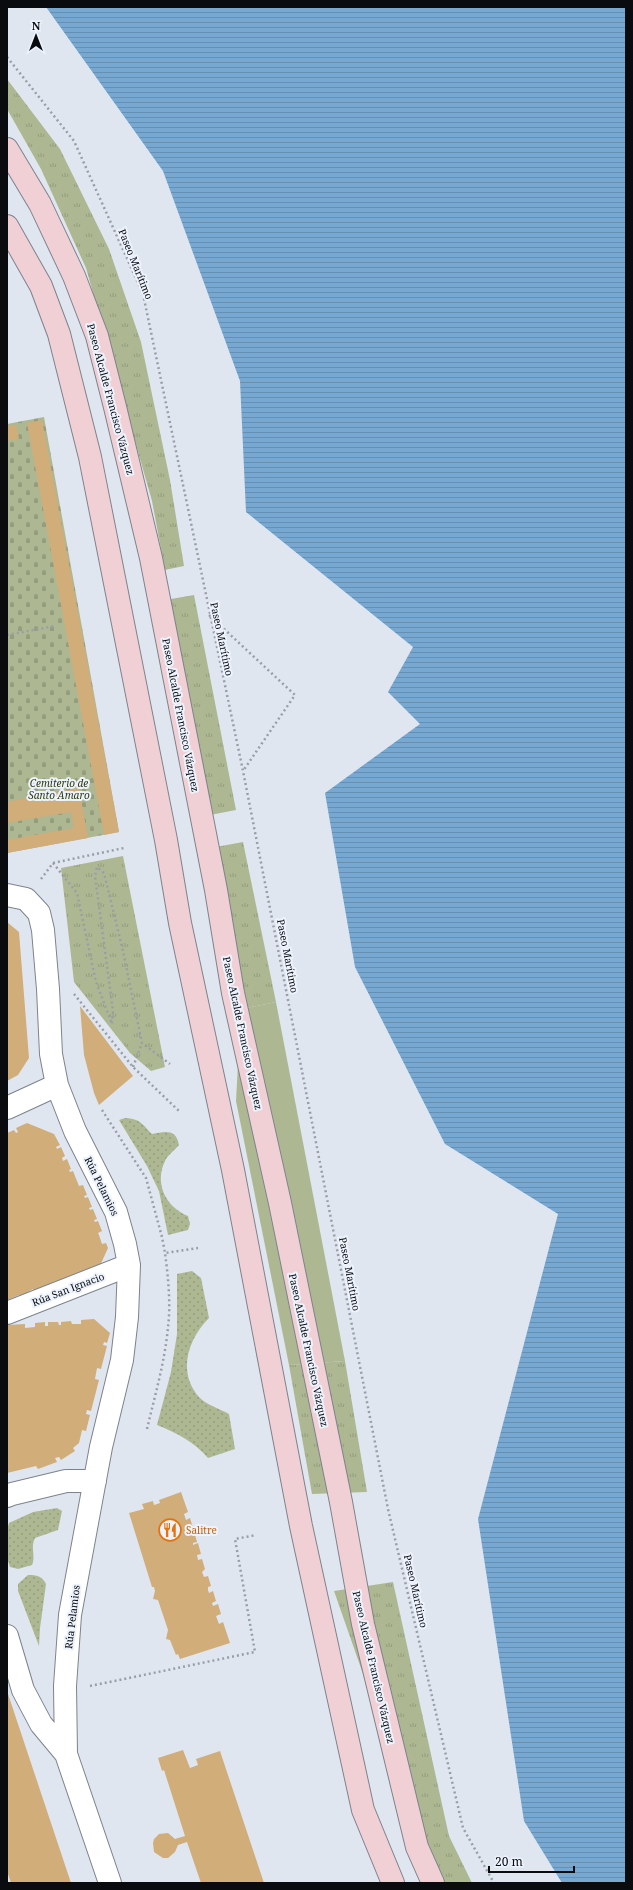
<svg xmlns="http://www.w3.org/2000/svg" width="633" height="1890" font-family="'Noto Serif',serif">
  <defs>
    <pattern id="grass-tufts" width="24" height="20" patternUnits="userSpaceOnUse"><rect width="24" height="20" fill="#adb892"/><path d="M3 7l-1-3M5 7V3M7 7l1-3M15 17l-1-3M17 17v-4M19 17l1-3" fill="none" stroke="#949d7d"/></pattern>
    <pattern id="cemetery-stones" width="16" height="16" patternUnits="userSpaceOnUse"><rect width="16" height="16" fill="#adb892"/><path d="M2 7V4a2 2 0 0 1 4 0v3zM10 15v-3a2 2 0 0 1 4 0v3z" fill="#949d7d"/></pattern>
    <pattern id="garden-dots" width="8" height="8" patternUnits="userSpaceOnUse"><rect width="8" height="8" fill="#adb892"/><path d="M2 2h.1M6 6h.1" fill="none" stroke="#949d7d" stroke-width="1.8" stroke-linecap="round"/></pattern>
    <pattern id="water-rules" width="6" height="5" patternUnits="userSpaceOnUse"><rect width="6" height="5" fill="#77a8d1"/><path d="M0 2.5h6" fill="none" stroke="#668fb2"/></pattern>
  </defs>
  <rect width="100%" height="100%" fill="#e0e6f0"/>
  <!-- grass -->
  <path fill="url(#grass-tufts)" d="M7,79L60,149L109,249L141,342L170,480L184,566L165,570L152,501L86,268L41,169L7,109Z
    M194,595L236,810L210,815L165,600Z
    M243,842L276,1002L241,1009L216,847Z
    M123,856L165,1067L151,1071L130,1053L74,982L61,868Z
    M345,1361L367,1492L312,1494L289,1365Z
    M393,1582L449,1836L472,1883H436L334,1591Z"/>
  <!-- cemetery -->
  <path fill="url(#cemetery-stones)" d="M44,417L119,832L7,853V424Z"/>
  <!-- park -->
  <path fill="#adb892" d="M276,1002L345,1361L289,1365L236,1101L241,1009Z"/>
  <!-- garden -->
  <path fill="url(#garden-dots)" d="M125,1118C141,1119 142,1124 152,1134C164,1132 176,1128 179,1145C175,1150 169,1154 166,1159C153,1183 166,1207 188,1216L190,1224L188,1230L168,1235L159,1191L147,1166L119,1120Z
    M192,1271L201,1278L209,1318C188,1339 177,1372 199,1397C205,1404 220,1409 229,1414L235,1449L208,1458C193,1441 177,1433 157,1425L171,1372L177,1334V1274Z
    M57,1508L62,1511L58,1530L35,1538C30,1548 36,1556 32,1565L18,1569L10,1567C5,1554 5,1536 9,1523L33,1512Z
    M28,1575C37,1575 42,1576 46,1584L40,1628L39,1646L18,1591V1584Z"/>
  <!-- water -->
  <path fill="url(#water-rules)" d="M46,7H626V1883H562L524,1821L478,1519L558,1214L445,1144L355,967L325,793L420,724L388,692L413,647L246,512L240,381L163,171Z"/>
  <!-- building -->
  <path fill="#d0ad79" d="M42,420L119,832L104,835L27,423Z
    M16,425L19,439L7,441V426Z
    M79,788L88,838L7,853V840L74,828L71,812L7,823V802Z
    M7,922L19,932L29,1058L18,1075L7,1081Z
    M80,1006L133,1076L99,1105L94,1093L84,1055Z
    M27,1123L54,1134L60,1145L56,1147L57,1149L61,1147L65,1156L62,1158L63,1161L67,1159L71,1169L69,1170L70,1172L73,1171L79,1186L83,1185L87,1195L84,1196L85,1198L88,1197L92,1207L89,1208L90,1210L93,1209L97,1219L94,1220L95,1222L98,1221L102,1231L98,1233L99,1235L102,1244L106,1243L108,1248L98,1270L92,1272L91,1268L85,1270L87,1274L76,1278L75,1274L66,1277L68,1281L58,1285L56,1281L53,1282L54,1286L35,1294L33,1289L28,1292L29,1296L20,1299L19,1295L7,1300V1133L14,1130L16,1133L18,1132L16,1128Z
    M94,1319L110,1333L107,1343L104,1342L103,1345L107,1346L101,1369L97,1368L95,1379L99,1380L91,1411L87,1410L86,1414L90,1415L86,1431L82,1430L79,1443L73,1448L75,1451L61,1460L59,1457L55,1458L57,1462L38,1469L36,1466L7,1473V1325L25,1324V1328L35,1327V1323L45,1322V1326H48V1322H58L59,1325H61V1322L71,1321L72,1324H81V1320Z
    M181,1492L188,1512L184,1514L186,1520L190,1518L193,1528L189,1530L190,1533L194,1531L197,1542L193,1543V1545L198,1543L201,1554L197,1555L198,1560L202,1559L205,1569L202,1572L204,1577L208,1576L211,1586L208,1587V1590L209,1593L213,1591L216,1601L212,1603L213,1606L218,1604L221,1614L216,1616L219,1624L223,1622L230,1643L180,1659L178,1654L176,1655L170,1640L166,1639L168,1630L158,1600L153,1599L155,1591L154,1587H152L129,1513L144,1509L142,1504L153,1501L154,1505L160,1503L159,1500Z
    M7,1692V1691L71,1883H11L7,1871Z
    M183,1750L190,1768L198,1765L196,1759L220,1751L264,1883H201L187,1842L178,1845L175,1852L168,1858H163L154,1852L153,1843L154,1839L159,1834L168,1833L175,1839L185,1836L164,1770L162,1771L158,1758Z"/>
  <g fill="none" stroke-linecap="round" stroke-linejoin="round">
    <!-- minor casing -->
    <g stroke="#7d838c" stroke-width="24">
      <path id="minor" d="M7,895L26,899L39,913L43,930L48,989L51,1054L57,1085L75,1131L116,1212L125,1244L129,1265L127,1317L122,1360L101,1447L70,1615L65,1686L66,1754L110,1883
        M7,1108L57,1085
        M7,1313L129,1265
        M7,1496L12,1494L66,1481H95
        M7,1636L23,1690L41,1724L66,1754"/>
    </g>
    <!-- secondary casing -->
    <g stroke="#7d838c" stroke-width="24">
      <path id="secondary" d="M7,149L40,204L74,276L97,336L115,407L151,558L216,890L233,993L280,1203L341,1502L363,1624L417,1847L433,1883
        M7,226L41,286L59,334L90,457L166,840L180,923L233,1170L301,1526L363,1810L393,1883"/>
    </g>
    <!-- path -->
    <path stroke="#999ea6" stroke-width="2.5" stroke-dasharray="2 3" stroke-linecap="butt" d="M7,57L74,141L143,294L243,771L388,1509L463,1828L494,1883
      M209,615L295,695L243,771
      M7,635L55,626
      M53,863L124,848
      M41,879L53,863L77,893L96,982L112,1024L113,1011L95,876L97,867L104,873L123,951L142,1043L170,1064
      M74,994L133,1067L179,1111
      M133,1067L142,1043
      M102,1110L146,1178L162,1237L165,1253L198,1248
      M147,1429C155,1395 165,1361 168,1327C171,1303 168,1276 165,1253
      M90,1686L255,1652L235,1539L256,1535"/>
    <!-- minor -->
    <use href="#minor" stroke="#fff" stroke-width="22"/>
    <!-- secondary -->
    <use href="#secondary" stroke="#f0d0d5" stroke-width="22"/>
  </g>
  <!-- icons -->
  <defs>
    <g id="restaurant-ring" transform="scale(1.15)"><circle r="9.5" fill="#edf3fd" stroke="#e8710a" stroke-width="1.5"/><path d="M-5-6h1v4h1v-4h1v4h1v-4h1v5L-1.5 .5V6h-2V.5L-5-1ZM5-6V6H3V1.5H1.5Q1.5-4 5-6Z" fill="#e8710a"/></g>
  </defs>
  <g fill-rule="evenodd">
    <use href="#restaurant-ring" x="170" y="1530"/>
  </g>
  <g text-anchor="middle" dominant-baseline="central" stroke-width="4" stroke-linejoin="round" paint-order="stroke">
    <!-- street labels -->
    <g font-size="10" fill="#090b0f" stroke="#edf3fd">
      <text transform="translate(136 264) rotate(68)">Paseo Marítimo</text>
      <text transform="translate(111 399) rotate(75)">Paseo Alcalde Francisco Vázquez</text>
      <text transform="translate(222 639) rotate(78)">Paseo Marítimo</text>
      <text transform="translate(181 715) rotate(79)">Paseo Alcalde Francisco Vázquez</text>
      <text transform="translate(288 956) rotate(79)">Paseo Marítimo</text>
      <text transform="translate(243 1033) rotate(78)">Paseo Alcalde Francisco Vázquez</text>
      <text transform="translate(102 1186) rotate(64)">Rúa Pelamios</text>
      <text transform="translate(350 1274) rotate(79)">Paseo Marítimo</text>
      <text transform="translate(68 1289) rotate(-21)">Rúa San Ignacio</text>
      <text transform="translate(309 1350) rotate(78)">Paseo Alcalde Francisco Vázquez</text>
      <text transform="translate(416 1591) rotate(77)">Paseo Marítimo</text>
      <text transform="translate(72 1617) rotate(-83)">Rúa Pelamios</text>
      <text transform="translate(374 1667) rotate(77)">Paseo Alcalde Francisco Vázquez</text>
    </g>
    <!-- park labels -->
    <g font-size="10" font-style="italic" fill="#2f3a0e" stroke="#edf3fd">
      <text x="59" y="783">Cemiterio de<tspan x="59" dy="12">Santo Amaro</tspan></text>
    </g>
    <!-- food labels -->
    <g font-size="10" fill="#c56008" stroke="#edf3fd" text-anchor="start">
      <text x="186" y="1530">Salitre</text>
    </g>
  </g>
  <!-- border -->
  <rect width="633" height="1890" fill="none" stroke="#090b0f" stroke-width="16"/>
  <!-- north arrow -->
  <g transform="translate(36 36)" stroke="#edf3fd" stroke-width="3" paint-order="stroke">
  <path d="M0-3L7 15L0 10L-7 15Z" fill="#090b0f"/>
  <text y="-6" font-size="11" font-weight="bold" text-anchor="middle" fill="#090b0f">N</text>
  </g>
  <!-- scale -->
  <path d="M489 1866v6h85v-6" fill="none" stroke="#090b0f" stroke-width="2"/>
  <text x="495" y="1866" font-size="12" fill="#090b0f" stroke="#edf3fd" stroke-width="3" paint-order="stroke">20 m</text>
</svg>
